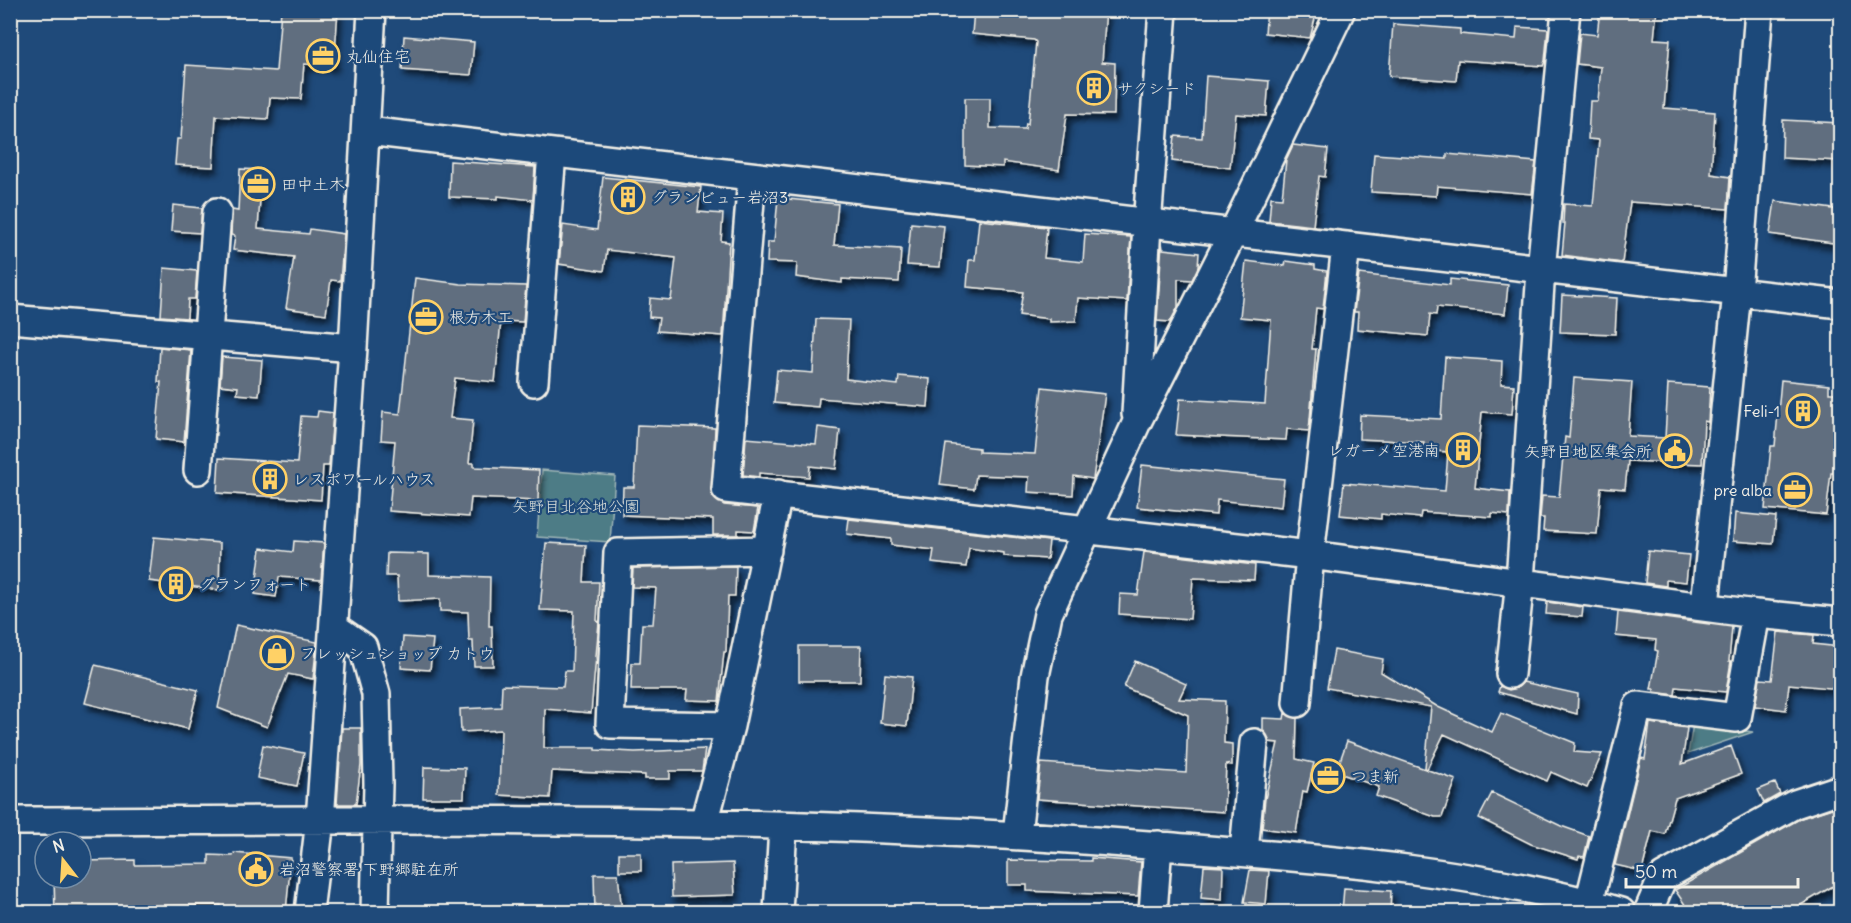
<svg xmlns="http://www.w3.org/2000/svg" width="1851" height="923" font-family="Delius,'Klee One',sans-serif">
  <defs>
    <filter id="shadow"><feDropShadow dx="3.5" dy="6" stdDeviation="3" flood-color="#0009"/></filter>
  </defs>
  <rect width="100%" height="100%" fill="#1f4a7a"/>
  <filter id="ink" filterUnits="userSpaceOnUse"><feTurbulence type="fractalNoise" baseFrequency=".0167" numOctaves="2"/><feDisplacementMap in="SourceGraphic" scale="12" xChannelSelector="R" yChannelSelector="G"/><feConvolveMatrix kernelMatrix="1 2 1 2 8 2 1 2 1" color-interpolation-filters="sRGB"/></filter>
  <g filter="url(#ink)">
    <!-- green -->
    <path fill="#4d7c86" stroke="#a0b6b7" stroke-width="1.5" d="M542,470L615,476L610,542L537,537Z
      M1693,724L1753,732L1688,754Z"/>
    <!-- building -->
    <path fill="#606e7f" stroke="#f4f1e8" stroke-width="1.5" filter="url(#shadow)" d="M281,10H338L334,66L304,64L301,99L270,98L268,119L216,116L213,167L175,165L177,139H181L186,65L276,71Z
      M974,10H1011V15L1049,16V10H1106L1102,62L1115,63L1114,115L1067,114L1059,170L1003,162V167L965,165V98H990V128L1025,129L1026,123L1028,124L1036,42L1034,40L972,34Z
      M1267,10L1316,15L1310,38L1265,33Z
      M1600,10H1657L1654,39L1670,40L1664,108L1715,112L1711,174L1730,177L1728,209L1630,202L1622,263L1562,255L1565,223H1563L1564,204L1593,206L1599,140L1588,139L1590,101H1598L1601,67L1577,64L1580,33L1597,35Z
      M1393,24L1460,29V34L1516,39L1517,27L1548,29L1545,61L1543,66L1458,60L1456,81L1389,76Z
      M404,36L474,42L471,75L402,70Z
      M1206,76L1269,81L1266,116L1236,114L1230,168L1172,161L1175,136L1202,138Z
      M1783,120L1840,123V161L1782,158Z
      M1293,145L1328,149L1325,177L1319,176L1313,226L1269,221L1271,197L1282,198L1286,160Z
      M1374,154L1447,159V154L1536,162L1532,194L1437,186L1436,196L1371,192Z
      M450,161L535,167L533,200L498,196V199L449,197Z
      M240,169L262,170L258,229L309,234L310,229L344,234L340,281L331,280L326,314L286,308L294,257L233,250L235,236L231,235L232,210L238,211Z
      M603,177L701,187L698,212L723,214L721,241L729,242L723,336L657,331L659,318L649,317L650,298L671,300L676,258L607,250L604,271L559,264L563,225L597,230Z
      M778,198L838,204L834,245L901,249L899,282L842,279V283L796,277L797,263L767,262L768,242H774Z
      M1775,201L1840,210V244L1770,234Z
      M173,205L202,208L200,233L171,231Z
      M979,220L1047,227L1044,258L1083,262L1085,234L1131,237L1127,301L1078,298L1076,321L1049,322V319L1019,315L1023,292L967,287L969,260H975Z
      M911,223L944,226L940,267L907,265Z
      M1162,242L1163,249L1199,253L1198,267L1192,280L1178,279V307L1170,322L1157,321Z
      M1246,261L1285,266L1286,261L1315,265V269L1327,271L1323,309L1316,308L1312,349H1316L1309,431L1287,429L1286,440L1176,435L1180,399L1265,404L1271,320L1240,317Z
      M164,268L197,271L195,299H188L187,318L161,316Z
      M1359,274L1450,285V279L1508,285L1505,314L1437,307L1436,315L1430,314L1428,336L1357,329L1358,312H1354Z
      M415,278L461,284L526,286L523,322L501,321L495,382L455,378L450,418L473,420L469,463H474V467L539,470L538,501L471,498L469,517L389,511L395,441L381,440L383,412L400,414Z
      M1562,295L1617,298L1615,334L1560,332Z
      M816,319L849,320L846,379L898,385L899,376L930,379L928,407L819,398L818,407L774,403L777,370L813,373Z
      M160,347L191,350L184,442L156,439L161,382H158Z
      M222,357L262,360L259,396L237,394L238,387L220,385Z
      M1445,357L1502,361L1501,384L1514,385L1512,414L1482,412L1475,488L1510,492L1509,515L1492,513V517L1421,512L1420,518L1381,514V519L1340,515L1344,483L1445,491L1448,452L1423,450L1424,442L1359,439L1360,415L1441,419Z
      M1574,378L1632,382L1628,436L1665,438L1668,384L1710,387L1708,422L1704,421L1702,464L1628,461L1625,489L1601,487L1597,534L1543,531L1544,518H1540L1542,496L1559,497L1565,437L1569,438Z
      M1781,380L1829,385V393H1840V426H1838L1834,473H1831L1826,515L1765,509L1771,446H1775Z
      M1042,387L1105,394L1093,479L1074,476L1073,495L1028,492L1029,477L976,475L974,489L940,485L946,444L979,448V452L1035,454Z
      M318,411L333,413L329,466H323L321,500L217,493L219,458L297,463L301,416L317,417Z
      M637,425L715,428L712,495L724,505L758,508L754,531L738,530V535H713V519L622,515L623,487H634Z
      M818,427L840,430L836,469L810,466L809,477L759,473V477L743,475L746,438L816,444Z
      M1142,465L1284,479L1281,507L1217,500L1216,515L1137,507Z
      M1735,513L1776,517L1773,544L1733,541Z
      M849,519L1049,541L1047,559L1004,556V553L969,548L966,567L932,563L934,550L891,545V539L847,534Z
      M154,537L220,543L219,590L149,581Z
      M294,541L324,543L321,580L279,577L276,597L255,594L261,548L293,552Z
      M546,543L586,545L584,582H599L597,621L599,622L591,713L545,709L544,748H595V750L635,752L705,749L702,771H670V779H645V775L552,771L550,798L499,795L501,730L461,732L460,709L501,707L502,685L563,687L565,671H572L574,611L540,610Z
      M1648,551L1689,555L1686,582L1666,580V586L1645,583Z
      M1144,552L1255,565L1254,580L1193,578L1190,619L1119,614L1120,594L1138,595Z
      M387,553L429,554V575L490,577L489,626H492L493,666H474L473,641H469L468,612L440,611V599L398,601L397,576H386Z
      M736,566L735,596H728L726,652H724L719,701L686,700L687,690H631L632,663H640L642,624H653L656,588L632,587L633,568Z
      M1547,602L1583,607L1582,617L1546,614Z
      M1618,612L1732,627L1729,661H1731L1726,692L1676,687L1675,695L1654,692V689H1651L1658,651L1655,650L1656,640L1616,636Z
      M236,625L317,642L313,679L288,674L267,727L218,708Z
      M1778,632L1814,635L1813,644L1840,647V689L1789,684L1786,710L1755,706L1760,679L1772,680Z
      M403,637L433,639L430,670L401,668Z
      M799,646H861L860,681H799Z
      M1334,650L1383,659L1381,672L1438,707L1492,732L1501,713L1575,743L1574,752L1602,754L1587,788L1551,772L1547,781L1444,734L1427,769L1425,768L1431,707L1327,688Z
      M1135,661L1186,684L1179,699L1225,701L1224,743L1232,744V765L1226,764L1224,812L1037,799L1041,763L1186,773L1188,715L1124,687Z
      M95,665L198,690L188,729L85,703Z
      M885,674L912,677L907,726L880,723Z
      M1523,682L1578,694L1577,714L1498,692L1500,686L1509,690L1517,688Z
      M1285,713L1297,718L1296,759L1314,763L1307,792L1303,791L1296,833L1262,828L1265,799L1278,743L1269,742L1263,730V718L1284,719Z
      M1650,723L1687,728L1682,764L1731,746L1741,774L1675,798L1665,834L1652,831L1642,871L1615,865L1641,758L1645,759Z
      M342,728H361V765L356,804H337Z
      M1347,741L1456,780L1442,817H1435L1376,796L1379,787L1336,772Z
      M263,745L304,753L297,786L257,778Z
      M424,767L465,768L464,798H423Z
      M1775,783L1780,794L1764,803L1758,790Z
      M1492,793L1561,826L1589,836L1584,857L1579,856L1578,859L1531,844L1479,818Z
      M1832,808L1840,822V882L1789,912H1690L1675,890L1801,818Z
      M234,853L291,858L286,912H220L221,905L133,906V911L55,912L54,878H81V861L135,860V865L209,864V855L233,856Z
      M619,853H641V871H619Z
      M1091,858L1141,862L1138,896L1027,891V885H1008V860L1091,861Z
      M733,863L735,895L672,897L671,865Z
      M1204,866L1223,867L1222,900L1201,898Z
      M1250,870L1269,871L1266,904L1244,902Z
      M594,874H618L622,912H595Z
      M1344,888L1391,891L1390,912H1342Z"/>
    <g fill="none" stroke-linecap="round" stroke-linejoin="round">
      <!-- minor casing -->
      <g stroke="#f4f1e8" stroke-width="32">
        <path id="minor" d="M367,131L1840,304
          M752,177L726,489L1310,555L1756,614L1840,622
          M10,319L353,348
          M534,382L552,153
          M1136,414L1147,225L1163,10
          M198,470L217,212
          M1705,605L1737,292L1759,10
          M334,627L363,647L376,694L378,784L375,912
          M1510,674L1520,581L1541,270L1566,10
          M1297,703L1310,555L1346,246
          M730,726L610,724L618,553L767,550
          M10,821C389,820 770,814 1148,845C1307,858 1467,867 1621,912
          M704,823L730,726L778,494
          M1017,834L1035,676L1048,614L1136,424L1233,233L1341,10
          M1244,852L1254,743
          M1589,903L1638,706L1737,718L1756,614
          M309,912L320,820L353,348L372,10
          M778,912L783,827
          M1153,912L1158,845
          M1648,912L1663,877L1795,804L1840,789"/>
      </g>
      <!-- minor -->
      <use href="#minor" stroke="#1f4a7a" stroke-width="27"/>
    </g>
  </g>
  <!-- icons -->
  <defs>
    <g id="office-ring" transform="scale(1.725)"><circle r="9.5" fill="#1f4a7a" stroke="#ffd166" stroke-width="1.5"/><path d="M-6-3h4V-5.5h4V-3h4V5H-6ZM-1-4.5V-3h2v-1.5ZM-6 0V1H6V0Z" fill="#ffd166"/></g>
    <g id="building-ring" transform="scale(1.725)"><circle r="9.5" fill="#1f4a7a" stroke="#ffd166" stroke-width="1.5"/><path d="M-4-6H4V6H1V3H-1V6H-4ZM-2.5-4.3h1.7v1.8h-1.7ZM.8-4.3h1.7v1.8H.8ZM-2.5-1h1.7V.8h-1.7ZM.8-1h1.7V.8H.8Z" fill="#ffd166"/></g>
    <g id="civic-ring" transform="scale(1.725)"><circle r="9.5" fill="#1f4a7a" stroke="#ffd166" stroke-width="1.5"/><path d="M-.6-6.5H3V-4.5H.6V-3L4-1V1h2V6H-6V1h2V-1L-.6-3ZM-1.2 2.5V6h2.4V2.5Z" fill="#ffd166"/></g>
    <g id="shop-ring" transform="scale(1.725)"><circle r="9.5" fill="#1f4a7a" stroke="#ffd166" stroke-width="1.5"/><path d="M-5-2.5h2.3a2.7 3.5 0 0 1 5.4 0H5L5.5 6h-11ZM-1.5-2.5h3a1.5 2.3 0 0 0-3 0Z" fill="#ffd166"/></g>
  </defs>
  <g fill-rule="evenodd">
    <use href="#office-ring" x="323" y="56"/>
    <use href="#building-ring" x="1094" y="88"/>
    <use href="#office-ring" x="258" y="184"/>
    <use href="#building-ring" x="628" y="197"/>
    <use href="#office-ring" x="426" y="317"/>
    <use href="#building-ring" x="1803" y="411"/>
    <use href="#building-ring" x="1463" y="450"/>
    <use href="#civic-ring" x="1675" y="451"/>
    <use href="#building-ring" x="270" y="479"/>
    <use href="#office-ring" x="1795" y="490"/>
    <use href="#building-ring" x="176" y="584"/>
    <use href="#shop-ring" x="277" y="653"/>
    <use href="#office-ring" x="1328" y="776"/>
    <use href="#civic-ring" x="256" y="869"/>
  </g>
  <g text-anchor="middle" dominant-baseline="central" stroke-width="4.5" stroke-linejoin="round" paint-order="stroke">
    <!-- poi labels -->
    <g font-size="16" fill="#f4f1e8" stroke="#1f4a7a" text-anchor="start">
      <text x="346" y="56">丸仙住宅</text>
      <text x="1117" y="88">サクシード</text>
      <text x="281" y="184">田中土木</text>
      <text x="651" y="197">グランビュー岩沼3</text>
      <text x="449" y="317">根方木工</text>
      <text x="1780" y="411" text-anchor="end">Feli-1</text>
      <text x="1440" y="450" text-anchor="end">レガーメ空港南</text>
      <text x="1652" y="451" text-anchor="end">矢野目地区集会所</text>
      <text x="293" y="479">レスポワールハウス</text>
      <text x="1772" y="490" text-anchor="end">pre alba</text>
      <text x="199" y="584">グランフォート</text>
      <text x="300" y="653">フレッシュショップ カトウ</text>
      <text x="1351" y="776">つま新</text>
      <text x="279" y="869">岩沼警察署 下野郷駐在所</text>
    </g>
    <!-- park labels -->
    <g font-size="16" fill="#dbdfd9" stroke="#1f4a7a">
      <text x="576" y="506">矢野目北谷地公園</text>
    </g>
  </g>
  <!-- margin -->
  <rect width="1851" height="923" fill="none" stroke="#1f4a7a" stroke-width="36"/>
  <rect x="18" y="18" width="1815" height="887" fill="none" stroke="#f4f1e8" stroke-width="2" filter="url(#ink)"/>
  <!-- north arrow -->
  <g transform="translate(63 860) rotate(343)"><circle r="28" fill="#1f4a7a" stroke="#748da6" stroke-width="1.5"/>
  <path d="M0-4.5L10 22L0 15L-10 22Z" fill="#ffd166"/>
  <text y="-9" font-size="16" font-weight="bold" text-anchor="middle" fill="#f4f1e8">N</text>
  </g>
  <!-- scale -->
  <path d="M1626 878v9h172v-9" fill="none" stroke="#f4f1e8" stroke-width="3"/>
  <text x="1635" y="878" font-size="18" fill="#f4f1e8" stroke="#1f4a7a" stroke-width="4.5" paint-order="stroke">50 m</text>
</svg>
